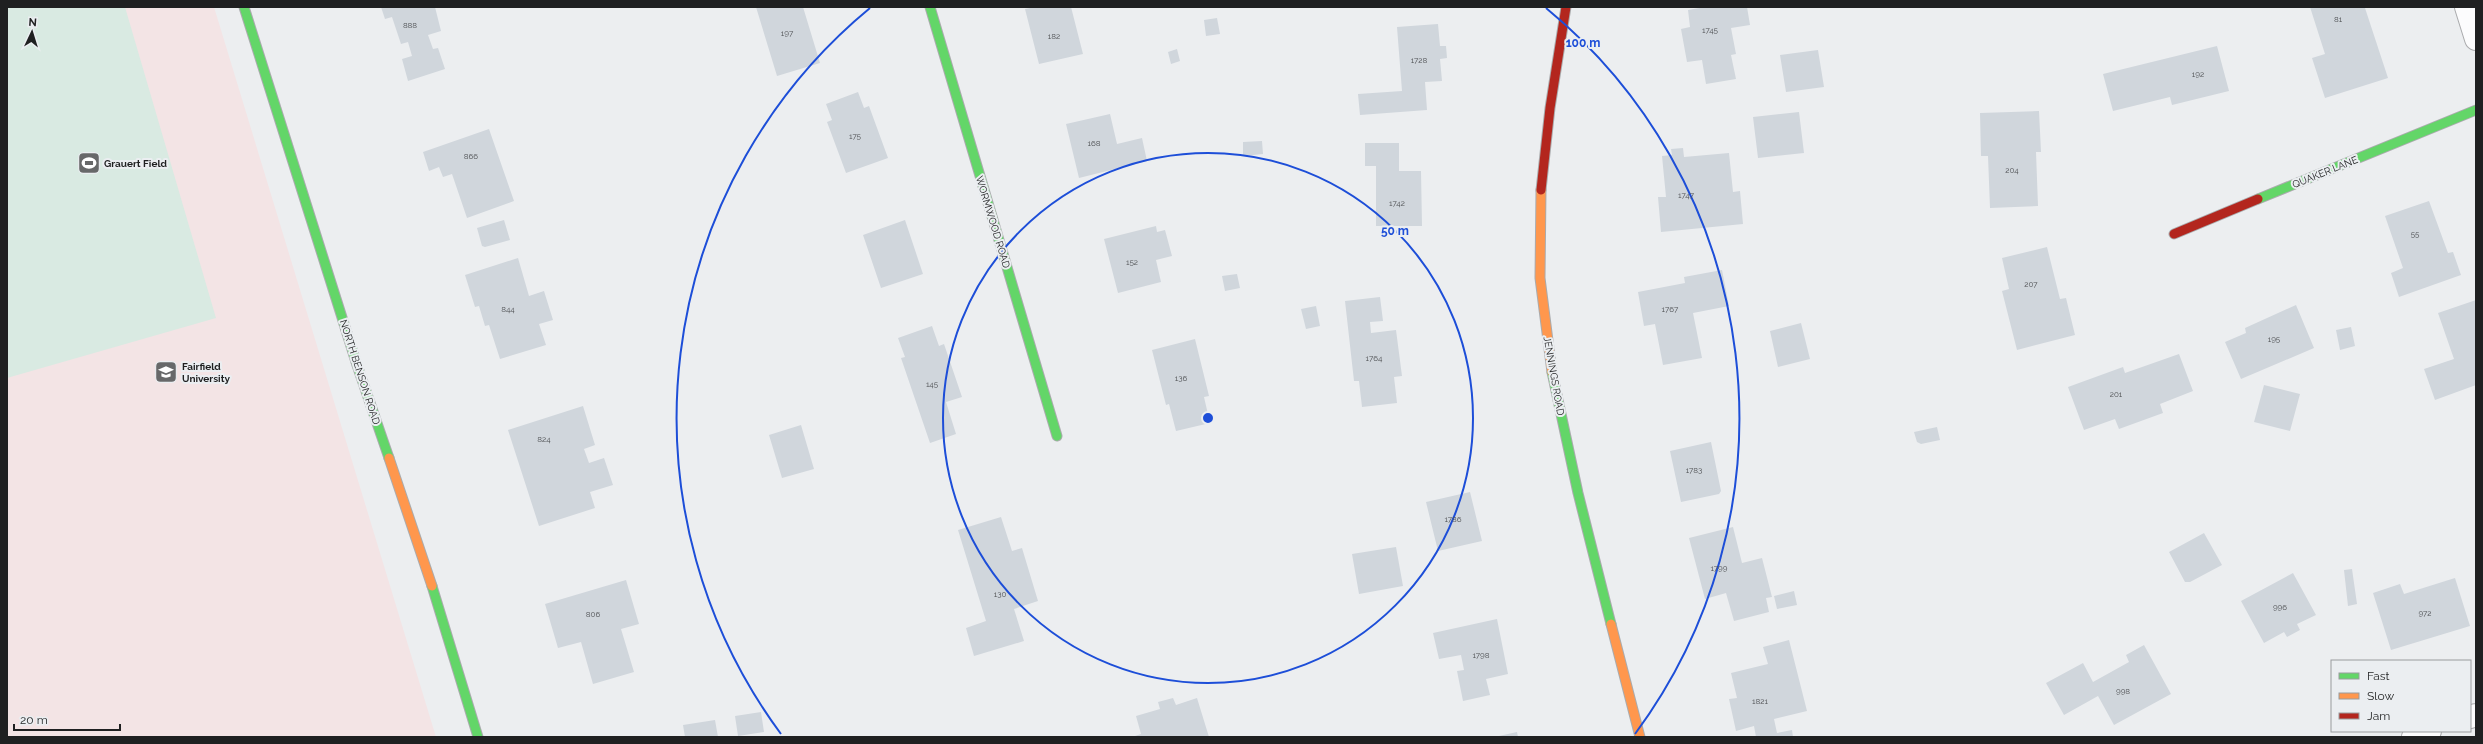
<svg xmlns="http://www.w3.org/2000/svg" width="2483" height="744" font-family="Raleway,sans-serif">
  <rect width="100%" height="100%" fill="#eceef0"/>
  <!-- education -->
  <path fill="#f3e4e5" d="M7,7H214L436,737H7Z"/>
  <!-- green -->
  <path fill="#d9eae2" d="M7,7H125L216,318L7,378Z"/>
  <!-- building -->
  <path fill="#d0d6dc" d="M381,7H435L441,31L428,35L433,49L438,48L445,69L408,81L402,59L412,56L408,42L401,44L392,17L385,19Z
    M756,7H803L820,63L777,76Z
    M1035,7H1071L1083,54L1039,64L1025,9Z
    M1705,7H1747L1750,25L1731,28L1736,54L1731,55L1736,79L1706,84L1702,60L1687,62L1681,29L1690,27L1688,10Z
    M2310,7L2365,8L2388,78L2325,98L2312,58L2325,54Z
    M1217,18L1220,34L1206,36L1204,20Z
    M1438,24L1440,46H1446L1447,58L1440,59L1442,81L1425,82L1427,110L1360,115L1358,94L1402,91L1397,27Z
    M2217,46L2229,91L2172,105L2170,97L2113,111L2103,74Z
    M1177,49L1180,61L1171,64L1168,52Z
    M1818,50L1824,87L1786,92L1780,55Z
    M858,92L864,108L869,106L888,158L846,173L827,122L832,120L826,104Z
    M2039,111L2041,152H2036L2038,206L1990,208L1988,156H1981L1980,113Z
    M1799,112L1804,153L1758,158L1753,117Z
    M1110,114L1117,144L1142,138L1147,161L1079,178L1066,124Z
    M489,129L514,201L467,218L452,174L443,177L439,167L429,171L423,152Z
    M1262,141L1263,154L1243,156V142Z
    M1365,143H1399V171H1421L1422,226H1376V166H1365Z
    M1683,148L1684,157L1729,153L1733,192L1740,191L1743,224L1661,232L1658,197H1666L1662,156L1672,155L1671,149Z
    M2429,201L2448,253L2453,252L2461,275L2399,297L2391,273L2403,268L2385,216Z
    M504,220L510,240L485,247L482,246L477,228Z
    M905,220L923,274L881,288L863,235Z
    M1156,226L1157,232L1165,230L1172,256L1156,260L1161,282L1118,293L1104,239Z
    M2047,247L2060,299L2066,298L2075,335L2017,350L2002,291L2009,289L2002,258Z
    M518,258L529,296L544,291L553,320L539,324L546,345L500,359L489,325L485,326L479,306L475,307L465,275Z
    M1722,270L1729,306L1693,313L1702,358L1663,365L1655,324L1644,326L1638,292L1685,283L1684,277Z
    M1237,274L1240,288L1225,291L1222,276Z
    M1380,297L1383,321L1370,322L1371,333L1396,330L1402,376L1394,377L1397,403L1362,407L1359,381H1354L1345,301Z
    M2476,300V385L2435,400L2424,369L2454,359L2438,313Z
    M2296,305L2314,348L2241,379L2225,342L2246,333L2245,328Z
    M1316,306L1320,326L1306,329L1301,309Z
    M1801,323L1810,359L1778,367L1770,331Z
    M932,326L939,346L944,344L962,397L946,402L956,434L930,443L901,358L905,357L898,338Z
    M2351,327L2355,346L2340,350L2336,330Z
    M1195,339L1209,396L1204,397L1210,423L1176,431L1169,404L1166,405L1152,350Z
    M2179,354L2193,391L2160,404L2163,413L2119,429L2115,419L2084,430L2068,387L2123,367L2125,373Z
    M2264,385L2300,394L2290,431L2254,422Z
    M583,406L595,445L584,449L589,463L604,458L613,485L590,492L595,508L539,526L508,430Z
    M801,425L814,469L782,478L769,435Z
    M1937,427L1940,440L1921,444L1917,442L1914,432Z
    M1711,442L1721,491L1719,494L1681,502L1670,451Z
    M1470,492L1482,541L1438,551L1426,502Z
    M1001,517L1012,551L1022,548L1038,601L1014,609L1024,641L974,656L966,628L986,621L958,530Z
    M1733,527L1742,563L1762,558L1772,597L1766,598L1769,612L1734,621L1726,593L1705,599L1689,538Z
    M2204,533L2222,565L2190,582H2185L2169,552Z
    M1396,547L1403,586L1359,594L1352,554Z
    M2352,569L2357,604L2348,606L2344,570Z
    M2293,573L2316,615L2297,624L2300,630L2287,637L2284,632L2264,643L2241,601Z
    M2455,578L2470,626L2391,650L2373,593L2400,584L2404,594Z
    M626,580L639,624L621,629L634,672L593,684L581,642L558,648L545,604Z
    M1794,591L1797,605L1777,609L1774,596Z
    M1497,619L1508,674L1486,679L1490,695L1463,701L1457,671L1464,670L1461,655L1439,659L1433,633Z
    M1789,640L1807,711L1774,719L1777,733L1792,730L1793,737H1756L1754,726L1736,731L1729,699L1737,698L1731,673L1768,664L1763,647Z
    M2144,645L2171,694L2114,725L2098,696L2064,715L2046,683L2083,663L2093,682L2129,662L2126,655Z
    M1173,698L1176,705L1197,698L1209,737H1132L1141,734L1136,716L1160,709L1158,702Z
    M761,712L764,732L738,736L735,716Z
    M715,720L718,737H685L683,725Z
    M1517,732L1518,737H1499V736Z"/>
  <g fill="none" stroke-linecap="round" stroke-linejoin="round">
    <!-- street casing -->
    <g stroke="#aaabad" stroke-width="24">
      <path id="street" d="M2466,7L2476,39
        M2470,717L2476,715
        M2413,737L2430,731"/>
    </g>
    <!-- fast casing -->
    <g stroke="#aaabad" stroke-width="11">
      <path id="fast" d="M244,7L357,365L389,458
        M930,7L1057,436
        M2258,199L2476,110
        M1552,372L1578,493L1611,624
        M432,586L478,737"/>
    </g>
    <!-- slow casing -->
    <g stroke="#aaabad" stroke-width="11">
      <path id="slow" d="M1541,190L1540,278L1552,372
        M389,458L432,586
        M1611,624L1640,737"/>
    </g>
    <!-- jam casing -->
    <g stroke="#aaabad" stroke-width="11">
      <path id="jam" d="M1541,190L1550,108L1566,7
        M2174,234L2258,199"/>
    </g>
    <!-- street -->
    <use href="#street" stroke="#fcfcfd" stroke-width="22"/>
    <!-- fast -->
    <use href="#fast" stroke="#63d668" stroke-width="9"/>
    <!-- slow -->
    <use href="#slow" stroke="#ff974d" stroke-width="9"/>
    <!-- jam -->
    <use href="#jam" stroke="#b3261e" stroke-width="9"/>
  </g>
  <!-- distance rings -->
  <g fill="none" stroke="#1d4ed8" stroke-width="2">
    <circle cx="1208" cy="418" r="265"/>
    <path d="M781 734A531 531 0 0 1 870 8M1546 8A531 531 0 0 1 1635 734"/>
  </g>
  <!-- icons -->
  <defs>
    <g id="stadium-square" transform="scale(1.15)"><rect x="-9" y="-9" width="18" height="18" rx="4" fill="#676869" stroke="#ebeef1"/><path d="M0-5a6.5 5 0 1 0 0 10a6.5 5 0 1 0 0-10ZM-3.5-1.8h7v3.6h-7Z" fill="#fff"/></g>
    <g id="university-square" transform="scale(1.15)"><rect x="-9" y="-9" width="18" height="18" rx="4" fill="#676869" stroke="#ebeef1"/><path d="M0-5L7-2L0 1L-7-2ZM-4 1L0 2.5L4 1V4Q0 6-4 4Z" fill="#fff"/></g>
  </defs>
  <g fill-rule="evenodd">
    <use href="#stadium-square" x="89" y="163"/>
    <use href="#university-square" x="166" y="372"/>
  </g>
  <g text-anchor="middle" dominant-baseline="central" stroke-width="4" stroke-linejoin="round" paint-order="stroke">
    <!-- number labels -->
    <g font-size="8" fill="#4e5053">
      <text x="2338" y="19">81</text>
      <text x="410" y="25">888</text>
      <text x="1710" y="30">1745</text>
      <text x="787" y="33">197</text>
      <text x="1054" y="36">182</text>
      <text x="1419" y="60">1728</text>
      <text x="2198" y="74">192</text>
      <text x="855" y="136">175</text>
      <text x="1094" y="143">168</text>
      <text x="471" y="156">866</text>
      <text x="2012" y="170">204</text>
      <text x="1686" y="195">1747</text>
      <text x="1397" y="203">1742</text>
      <text x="2415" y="234">55</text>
      <text x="1132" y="262">152</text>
      <text x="2031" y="284">207</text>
      <text x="508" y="309">844</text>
      <text x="1670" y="309">1767</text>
      <text x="2274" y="339">195</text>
      <text x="1374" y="358">1764</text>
      <text x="1181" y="378">136</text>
      <text x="932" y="384">145</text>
      <text x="2116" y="394">201</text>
      <text x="544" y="439">824</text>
      <text x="1694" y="470">1783</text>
      <text x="1453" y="519">1786</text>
      <text x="1719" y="568">1799</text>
      <text x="1000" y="594">130</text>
      <text x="2280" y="607">996</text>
      <text x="2425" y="613">972</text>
      <text x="593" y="614">806</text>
      <text x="1481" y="655">1798</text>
      <text x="2123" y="691">998</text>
      <text x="1760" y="701">1821</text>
    </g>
    <!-- poi labels -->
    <g font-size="10" font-weight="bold" fill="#1f2021" stroke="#ebeef1" text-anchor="start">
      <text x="104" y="163">Grauert Field</text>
      <text x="182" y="366">Fairfield<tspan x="182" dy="12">University</tspan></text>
    </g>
    <!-- street labels -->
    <g font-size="10" fill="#1f2021" stroke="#ebeef1">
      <text transform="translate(2325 172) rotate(-22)">QUAKER LANE</text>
      <text transform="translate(993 222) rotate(73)">WORMWOOD ROAD</text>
      <text transform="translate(360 372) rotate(72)">NORTH BENSON ROAD</text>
      <text transform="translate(1554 376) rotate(80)">JENNINGS ROAD</text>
    </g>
  </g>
  <circle cx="1208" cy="418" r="6" fill="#1d4ed8" stroke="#ebeef1" stroke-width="2"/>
  <g font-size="12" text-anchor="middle" font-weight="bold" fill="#1d4ed8" stroke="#ebeef1" stroke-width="4" stroke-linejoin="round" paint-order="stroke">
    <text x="1583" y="47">100 m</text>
    <text x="1395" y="235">50 m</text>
  </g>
  <!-- border -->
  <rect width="2483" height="744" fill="none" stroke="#1f2021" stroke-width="16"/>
  <!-- legend -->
  <rect x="2331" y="660" width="140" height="72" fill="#ebeef1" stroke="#999c9e"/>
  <rect x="2339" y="673" width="20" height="6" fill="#63d668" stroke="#999c9e"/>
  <text x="2367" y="680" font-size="12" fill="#1f2021">Fast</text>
  <rect x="2339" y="693" width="20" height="6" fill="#ff974d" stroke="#999c9e"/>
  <text x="2367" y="700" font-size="12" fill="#1f2021">Slow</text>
  <rect x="2339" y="713" width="20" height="6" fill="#b3261e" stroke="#999c9e"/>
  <text x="2367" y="720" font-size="12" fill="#1f2021">Jam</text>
  <!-- north arrow -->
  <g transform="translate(32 32) rotate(4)" stroke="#ebeef1" stroke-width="3" paint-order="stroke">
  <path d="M0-3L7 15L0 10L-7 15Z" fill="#1f2021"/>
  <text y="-6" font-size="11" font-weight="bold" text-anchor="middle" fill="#1f2021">N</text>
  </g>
  <!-- scale -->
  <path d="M14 724v6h106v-6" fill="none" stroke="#1f2021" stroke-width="2"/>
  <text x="20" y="724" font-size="12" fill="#1f2021" stroke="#ebeef1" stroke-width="3" paint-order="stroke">20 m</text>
</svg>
